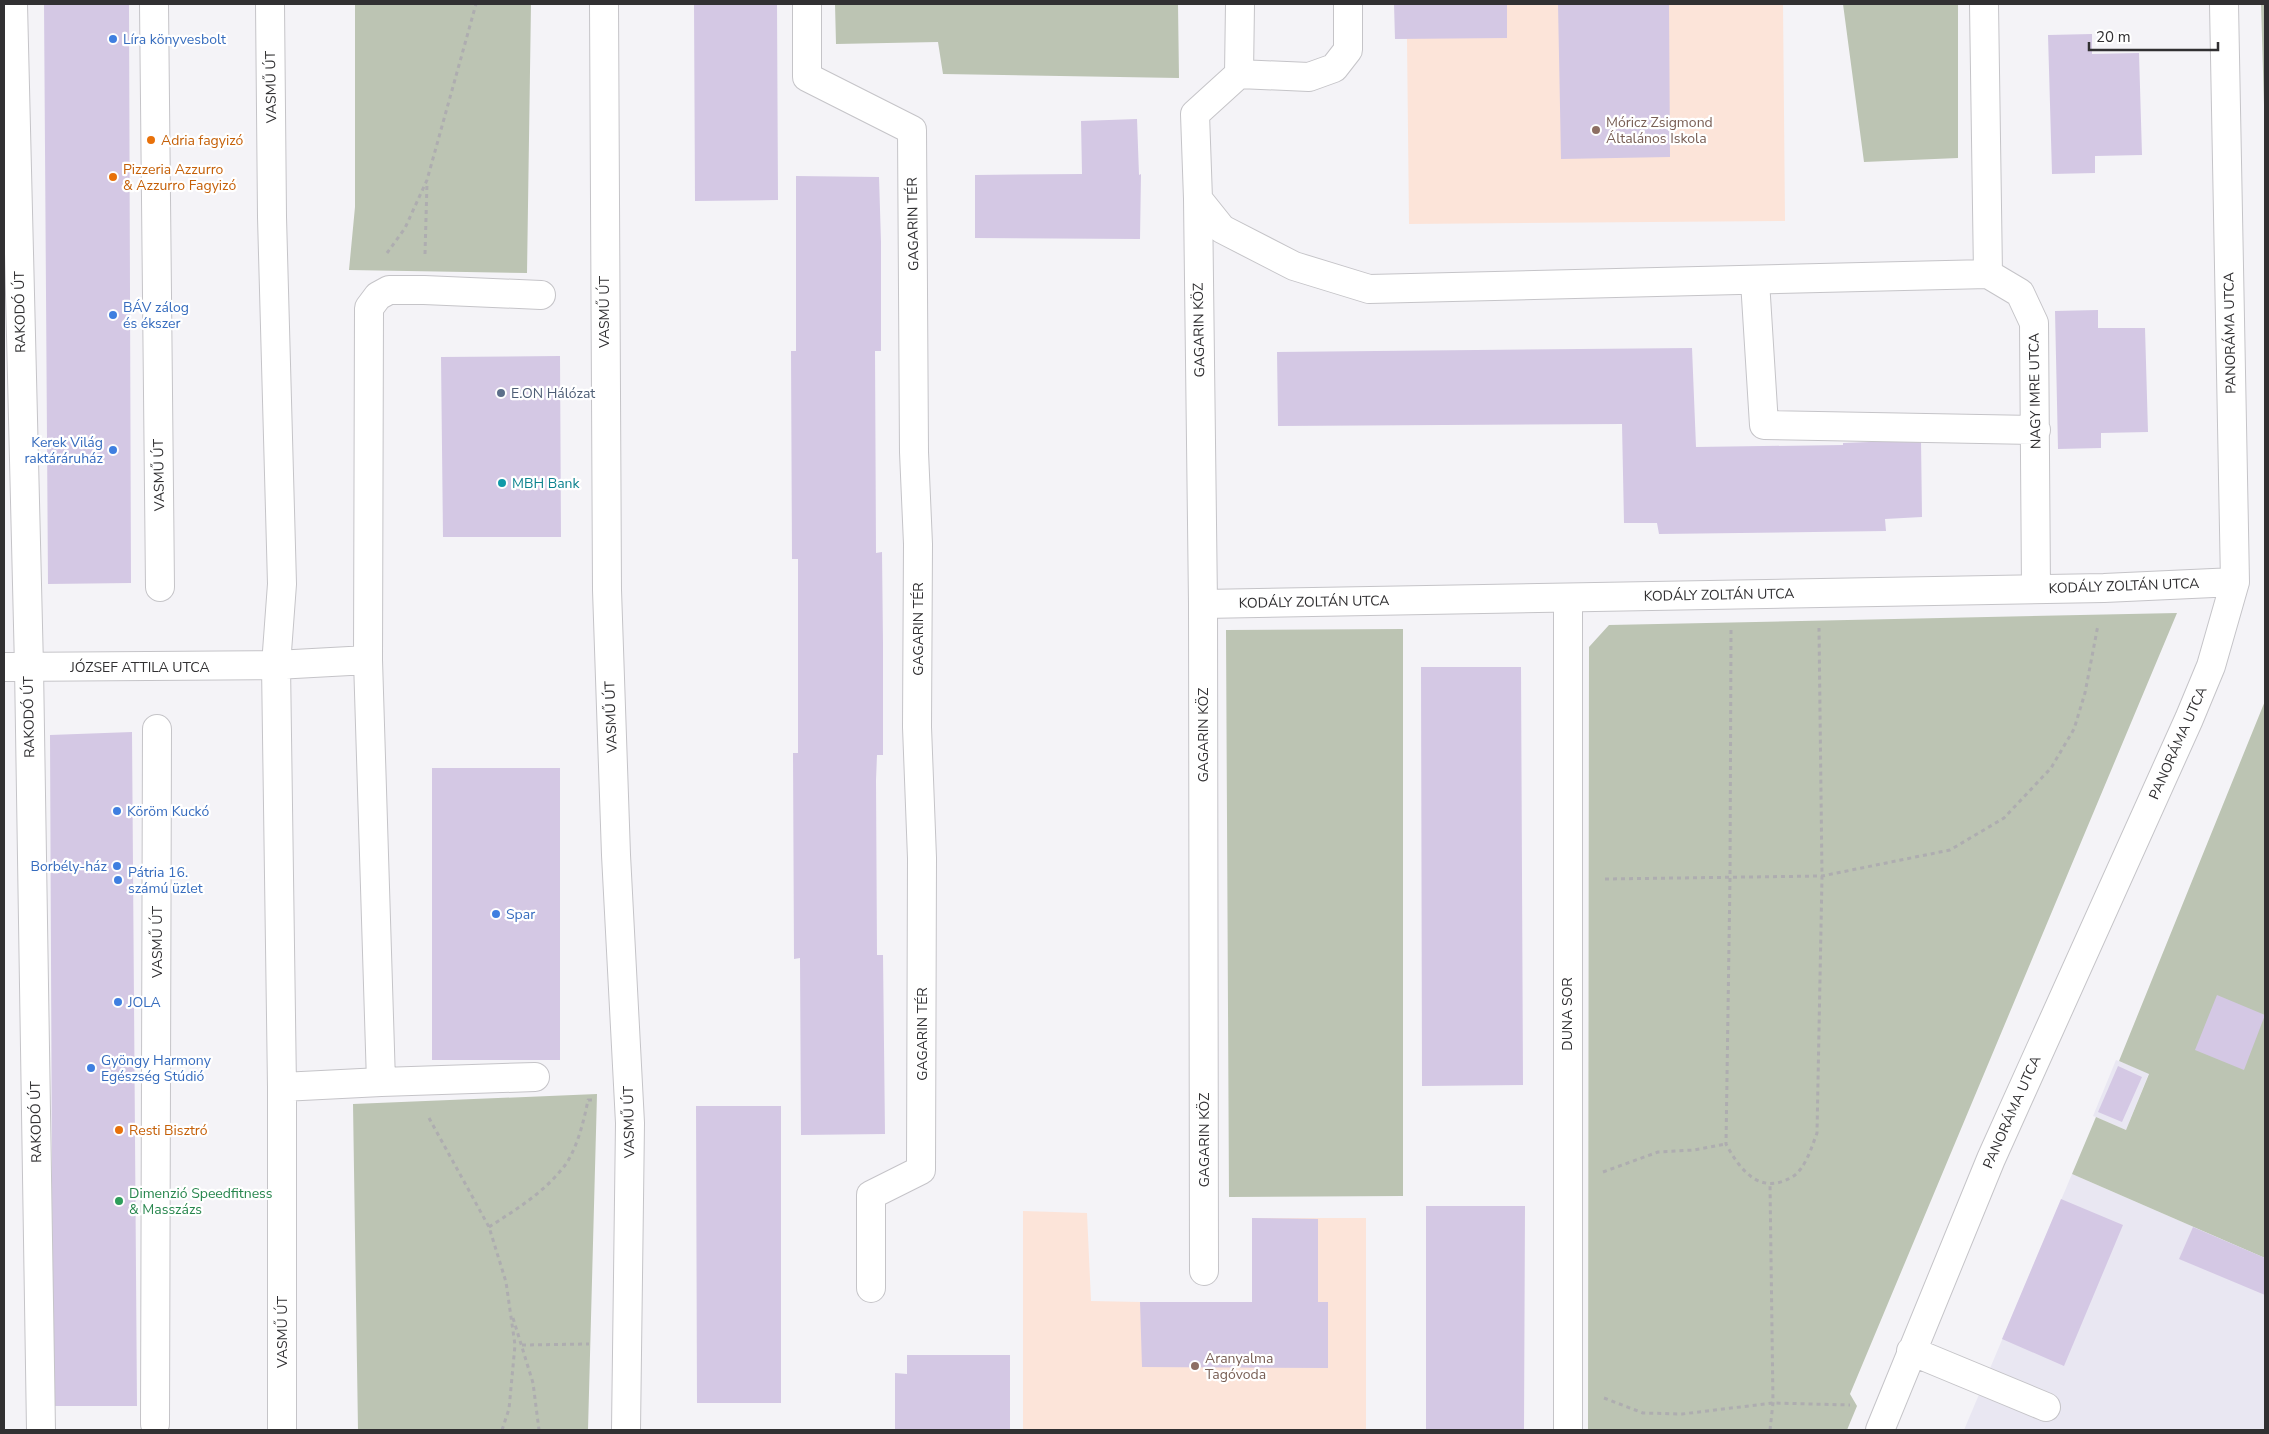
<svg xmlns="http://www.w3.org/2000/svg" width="2269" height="1434" font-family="'Nunito Sans',sans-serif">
  <rect width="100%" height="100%" fill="#f4f3f7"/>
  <!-- built -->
  <path fill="#e9e7f2" d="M2116,1060L2149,1073L2126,1130L2093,1116Z
    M2072,1174L2265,1258V1430H1964Z"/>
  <!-- education -->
  <path fill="#fce4d9" d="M1395,4H1783L1785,221L1409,224L1407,39H1395Z
    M1023,1211L1087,1213L1091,1301L1140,1302H1252V1218H1366V1430H1023Z"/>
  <!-- green -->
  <path fill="#bcc4b3" d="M355,4H531L527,273L349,270L355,207Z
    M835,4H1178L1179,78L943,74L938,42L836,44Z
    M1843,4H1958V158L1864,162Z
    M2261,4H2265V139Z
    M2177,613L1850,1394L1857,1406L1847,1430H1588L1589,647L1609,625Z
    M1403,629V1196L1229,1197L1226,630Z
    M2265,701V1258L2072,1174L2096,1117L2126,1130L2149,1074L2119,1061Z
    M597,1094L588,1430H358L353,1104Z"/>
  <!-- building -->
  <path fill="#d4c8e4" d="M44,4H129L131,583L48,584Z
    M694,4H777L778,200L695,201Z
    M1394,4H1507V38L1395,39Z
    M1558,4H1669L1670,157L1561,159Z
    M2092,34V54L2139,53L2142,155L2095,156V173L2052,174L2048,35Z
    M1137,119L1139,175L1141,174L1140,239L975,238V175L1082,174L1081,121Z
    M796,176L879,177L881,242V351H875L876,553L882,552L883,644V755H877L876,780L877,955H883L885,1134L801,1135L800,958L794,959L793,753H798V559H792L791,351H796Z
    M2098,310V328H2145L2148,432L2101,433V448L2058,449L2055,311Z
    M1692,348L1696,447L1843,445V443L1921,440L1922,517L1885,519L1886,531L1659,534L1657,523H1624L1622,424L1278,426L1277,352Z
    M560,356L561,537H443L441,357Z
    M1421,667H1521L1523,1085L1422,1086Z
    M132,732L137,1406H53L50,735Z
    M432,768H560V1060H432Z
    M2217,995L2265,1015L2244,1070L2195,1050Z
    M2118,1066L2142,1077L2122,1122L2098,1112Z
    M696,1106H781V1403H697Z
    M2061,1199L2123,1225L2064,1366L2002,1339Z
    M1426,1206H1525L1524,1430H1426Z
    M1252,1218L1318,1219V1302H1328V1368L1142,1367L1140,1302H1252Z
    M2193,1227L2265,1258V1295L2179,1259Z
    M907,1355H1010V1430H895V1373L907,1374Z"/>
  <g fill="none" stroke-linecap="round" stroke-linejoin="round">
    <!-- minor casing -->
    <g stroke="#c5c4c8" stroke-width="30">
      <path id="minor" d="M13,4L29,667L41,1430
        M154,4L160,587
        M270,4L272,217L282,584L276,665L282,1087V1430
        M604,4L607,590L616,855L630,1123L626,1430
        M807,4V77L912,130L914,452L918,544L917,727L922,858L921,1170L871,1195V1288
        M1984,4L1988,274
        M1239,74L1309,77L1334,68L1348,50V4
        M1239,74L1240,4
        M1198,199L1222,229L1294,266L1369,289L1988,274
        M1988,274L2020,293L2034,323L2036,589
        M1755,281L1764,425L2036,430
        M1568,598V1430
        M1203,604L2104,588L2235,582
        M4,667L276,665L368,660
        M381,1082L535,1077
        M282,1087L381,1082L368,660L369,308L378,296L389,290H424L541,295
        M1204,1271L1203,604L1198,199L1195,114L1239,74
        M1911,1351L2046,1407
        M155,1424L157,729
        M1880,1430L1991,1159L2189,719L2211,666L2235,582L2224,4"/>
    </g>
    <!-- path -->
    <path stroke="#aeadb0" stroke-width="3" stroke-dasharray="4 4" stroke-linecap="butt" d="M387,253L405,228L427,180L476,4
      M425,254L427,183
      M1731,630L1730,878L1726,1144C1740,1170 1760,1196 1792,1177C1805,1170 1812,1146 1817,1133L1822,876L1819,628
      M1605,879L1822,876L1950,850L2004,818L2051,768L2074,729L2085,693L2098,625
      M429,1118L489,1227L506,1282L515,1345L509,1409L502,1430
      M1603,1172L1658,1152L1694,1150L1726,1144
      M489,1227C515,1210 542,1194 562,1169C576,1153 584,1121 588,1100H594
      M513,1318L533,1383L539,1430
      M522,1345L589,1344
      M1604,1398L1643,1413L1682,1414L1773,1403L1850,1405
      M1770,1430L1773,1403L1770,1184"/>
    <!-- minor -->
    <use href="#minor" stroke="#fff" stroke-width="28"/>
  </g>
  <!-- markers -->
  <g fill="#3f7fe0" stroke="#fff" stroke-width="2">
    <circle cx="113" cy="39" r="5"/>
    <circle cx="113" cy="315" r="5"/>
    <circle cx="113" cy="450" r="5"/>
    <circle cx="117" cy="811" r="5"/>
    <circle cx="117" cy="866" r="5"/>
    <circle cx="118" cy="880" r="5"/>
    <circle cx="496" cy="914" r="5"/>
    <circle cx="118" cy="1002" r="5"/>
    <circle cx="91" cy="1068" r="5"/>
  </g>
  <g fill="#8d6e63" stroke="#fff" stroke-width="2">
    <circle cx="1596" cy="130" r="5"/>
    <circle cx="1195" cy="1366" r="5"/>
  </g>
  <g fill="#e8710a" stroke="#fff" stroke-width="2">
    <circle cx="151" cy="140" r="5"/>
    <circle cx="113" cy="177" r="5"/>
    <circle cx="119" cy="1130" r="5"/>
  </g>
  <circle fill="#5c6f8a" stroke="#fff" stroke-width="2" cx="501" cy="393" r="5"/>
  <circle fill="#0f9aa8" stroke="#fff" stroke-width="2" cx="502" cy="483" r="5"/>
  <circle fill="#2e9e5b" stroke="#fff" stroke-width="2" cx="119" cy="1201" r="5"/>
  <g text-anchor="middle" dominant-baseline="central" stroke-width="4.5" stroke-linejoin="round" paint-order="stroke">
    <!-- shop labels -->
    <g font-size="14" fill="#366cbe" stroke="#fff" text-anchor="start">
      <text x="123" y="39">Líra könyvesbolt</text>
      <text x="123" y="307">BÁV zálog<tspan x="123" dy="16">és ékszer</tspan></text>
      <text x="103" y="442" text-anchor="end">Kerek Világ<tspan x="103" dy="16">raktáráruház</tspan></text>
      <text x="127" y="811">Köröm Kuckó</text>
      <text x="107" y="866" text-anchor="end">Borbély-ház</text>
      <text x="128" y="872">Pátria 16.<tspan x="128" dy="16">számú üzlet</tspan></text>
      <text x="506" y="914">Spar</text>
      <text x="128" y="1002">JOLA</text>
      <text x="101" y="1060">Gyöngy Harmony<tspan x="101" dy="16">Egészség Stúdió</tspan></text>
    </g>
    <!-- street labels -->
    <g font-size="14" fill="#313032" stroke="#fff">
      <text transform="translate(271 87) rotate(-91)">VASMŰ ÚT</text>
      <text transform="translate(913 224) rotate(-91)">GAGARIN TÉR</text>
      <text transform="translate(20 312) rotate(-91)">RAKODÓ ÚT</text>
      <text transform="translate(604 312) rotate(-90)">VASMŰ ÚT</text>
      <text transform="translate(1199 330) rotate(-91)">GAGARIN KÖZ</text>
      <text transform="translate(2230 333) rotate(-91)">PANORÁMA UTCA</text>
      <text transform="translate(2035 391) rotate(-91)">NAGY IMRE UTCA</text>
      <text transform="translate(159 475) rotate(-91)">VASMŰ ÚT</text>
      <text transform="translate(2124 586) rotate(-2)">KODÁLY ZOLTÁN UTCA</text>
      <text transform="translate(1719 595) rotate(-1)">KODÁLY ZOLTÁN UTCA</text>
      <text transform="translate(1314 602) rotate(-1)">KODÁLY ZOLTÁN UTCA</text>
      <text transform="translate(918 629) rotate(-90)">GAGARIN TÉR</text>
      <text x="140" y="667">JÓZSEF ATTILA UTCA</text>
      <text transform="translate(29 717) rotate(-91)">RAKODÓ ÚT</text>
      <text transform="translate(611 717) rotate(-92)">VASMŰ ÚT</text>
      <text transform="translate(1203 735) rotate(-90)">GAGARIN KÖZ</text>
      <text transform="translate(2178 743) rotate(-66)">PANORÁMA UTCA</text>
      <text transform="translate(157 942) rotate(-90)">VASMŰ ÚT</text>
      <text transform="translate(1567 1014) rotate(-90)">DUNA SOR</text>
      <text transform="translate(922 1034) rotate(-90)">GAGARIN TÉR</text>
      <text transform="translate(2012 1112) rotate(-66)">PANORÁMA UTCA</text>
      <text transform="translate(36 1122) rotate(-91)">RAKODÓ ÚT</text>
      <text transform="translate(629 1122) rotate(-91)">VASMŰ ÚT</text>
      <text transform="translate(1204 1140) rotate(-90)">GAGARIN KÖZ</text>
      <text transform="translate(282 1332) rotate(-90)">VASMŰ ÚT</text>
    </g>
    <!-- education labels -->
    <g font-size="14" fill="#785e54" stroke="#fff" text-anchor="start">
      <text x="1606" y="122">Móricz Zsigmond<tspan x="1606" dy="16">Általános Iskola</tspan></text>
      <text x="1205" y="1358">Aranyalma<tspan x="1205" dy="16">Tagóvoda</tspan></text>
    </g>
    <!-- food labels -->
    <g font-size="14" fill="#c56008" stroke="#fff" text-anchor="start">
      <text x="161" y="140">Adria fagyizó</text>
      <text x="123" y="169">Pizzeria Azzurro<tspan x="123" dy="16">&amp; Azzurro Fagyizó</tspan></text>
      <text x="129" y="1130">Resti Bisztró</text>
    </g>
    <!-- service labels -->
    <g font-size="14" fill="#4e5e75" stroke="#fff" text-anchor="start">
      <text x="511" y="393">E.ON Hálózat</text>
    </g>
    <!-- culture labels -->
    <g font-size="14" fill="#0d838f" stroke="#fff" text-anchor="start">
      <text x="512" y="483">MBH Bank</text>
    </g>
    <!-- leisure labels -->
    <g font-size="14" fill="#27864d" stroke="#fff" text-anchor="start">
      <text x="129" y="1193">Dimenzió Speedfitness<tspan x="129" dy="16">&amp; Masszázs</tspan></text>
    </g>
  </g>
  <!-- border -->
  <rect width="2269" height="1434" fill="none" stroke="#313032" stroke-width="10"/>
  <!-- scale -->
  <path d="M2089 42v8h129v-8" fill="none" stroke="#313032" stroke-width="2.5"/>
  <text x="2096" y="42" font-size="15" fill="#313032" stroke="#ffffff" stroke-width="4" paint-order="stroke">20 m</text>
</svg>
